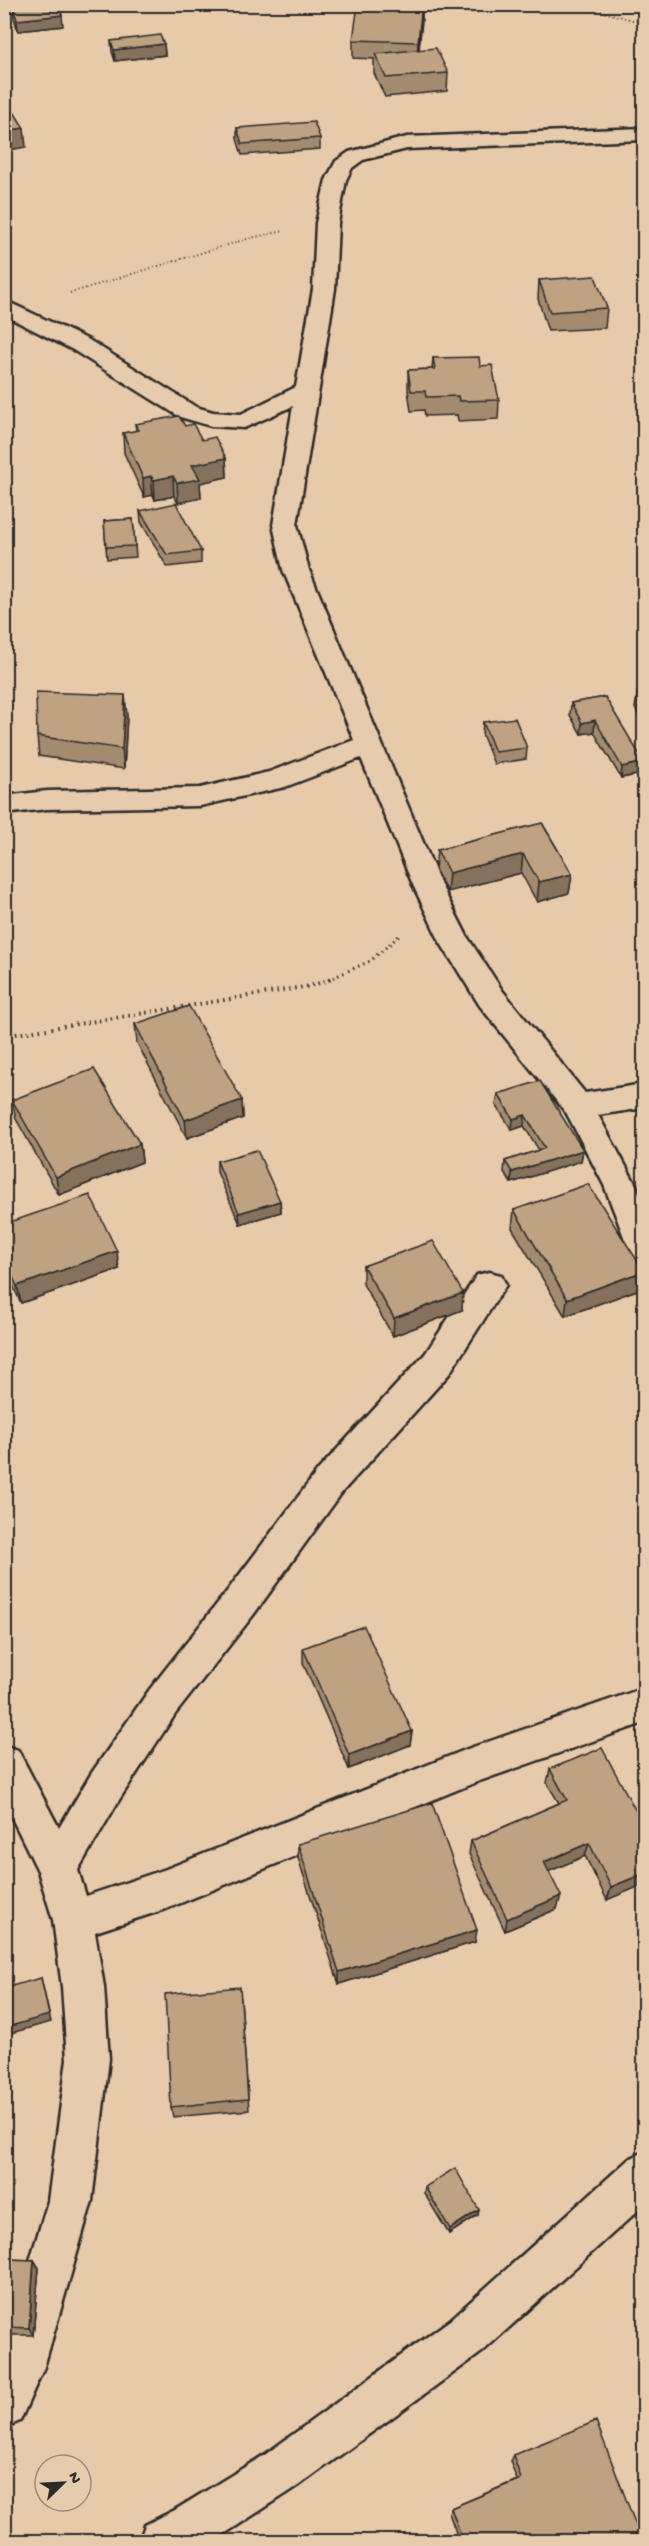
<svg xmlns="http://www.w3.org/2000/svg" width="649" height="2546" font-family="'Gochi Hand',sans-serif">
  <rect width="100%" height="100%" fill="#e7caaa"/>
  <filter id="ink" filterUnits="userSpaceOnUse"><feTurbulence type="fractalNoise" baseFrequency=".0167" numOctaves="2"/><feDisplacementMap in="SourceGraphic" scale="12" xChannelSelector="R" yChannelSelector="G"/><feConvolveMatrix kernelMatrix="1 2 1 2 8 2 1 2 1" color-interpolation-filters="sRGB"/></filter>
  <g filter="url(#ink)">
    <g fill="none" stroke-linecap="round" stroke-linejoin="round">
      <!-- minor casing -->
      <g stroke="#2b2b2b" stroke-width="5">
        <path id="minor" d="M644,128V140L407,149L363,160L352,168L346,180L338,223L335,289L297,525L309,570L441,885L468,938L502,990L585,1093L644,1084V1108L598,1115L636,1185L644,1207V1262L632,1258L604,1185L567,1114L480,1006L440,942L413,885L361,758L285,787L200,806L47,809L4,814V796L47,791L200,788L269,772L354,740L283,570L273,525L293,406L244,428L211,426L180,417L73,350L4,315V300L89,340L196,407L213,412L241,414L296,387L313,289L316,223L326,180L336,161L349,152L407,137Z
          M489,1272L501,1275L506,1285L449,1374L343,1491L254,1614L176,1713L119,1800L78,1870L86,1896L166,1869L470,1748L644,1688V1723L474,1783L166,1909L95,1932L104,1987L109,2059L92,2201L44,2367L20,2421L4,2428V2346L48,2201L67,2059L62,1987L53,1920L38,1871L4,1802V1745L18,1750L59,1828L91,1774L150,1689L228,1590L319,1469L425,1354L477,1275Z
          M644,2152V2205L482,2352L298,2486L212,2542H139L145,2525L175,2510L266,2454L450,2320L629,2159Z"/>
      </g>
      <!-- path-far2 -->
      <path stroke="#2b2b2b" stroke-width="2" stroke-dasharray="1 3" stroke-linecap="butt" d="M574,4L644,23
        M70,293L250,238L284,231"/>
      <!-- path-far1 -->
      <path stroke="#2b2b2b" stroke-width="3" stroke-dasharray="1.5 4" stroke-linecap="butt" d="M328,980L370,961L399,936"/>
      <!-- path -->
      <path stroke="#2b2b2b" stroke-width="4" stroke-dasharray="1.5 4.5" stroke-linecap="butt" d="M4,1036L310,986L332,979"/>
      <!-- minor -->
      <use href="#minor" fill="#e6cbad" fill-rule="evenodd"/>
    </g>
    <!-- wall -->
    <path fill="#a38b70" stroke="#2b2b2b" stroke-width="1.5" d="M422,4V20L419,50L448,73L447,91L385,97L374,73V59L353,58V40Z
      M13,7L63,26L18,31L14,18Z
      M111,41L164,44L165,55L115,61L112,52Z
      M237,128L320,138V149L242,155L237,139Z
      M645,277V313L641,312Z
      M539,280L607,308L605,328L548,331L538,299Z
      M433,358L480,366L499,400L498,419L458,421L457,415L425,416L424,410L411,411L408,390V370L432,369Z
      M135,424L185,426L202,440L226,458L227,477L200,483L201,498L178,503L174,496L155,500L153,495L144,497L124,453L123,433L136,431Z
      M140,511L201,551V563L167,567L141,522Z
      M133,519L136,557L107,559L104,521Z
      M645,688V730L635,708L638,689Z
      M605,697L642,774L621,778L594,732L581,734L570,715L571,703Z
      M127,715L124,769L39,756L37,736Z
      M483,722L527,748L526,759L494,764L482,734Z
      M542,823L572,874L569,893L537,902L521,873L447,892L435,869L437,850Z
      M135,1024L242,1100L243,1118L187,1138L137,1043Z
      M498,1094L583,1150L581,1161L511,1183L504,1172L505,1161L539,1150L524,1126L512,1130L496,1105Z
      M12,1100L140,1144L142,1162L59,1195L16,1119Z
      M217,1161L280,1201L281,1212L240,1224L217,1172Z
      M514,1210L644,1271L640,1289L565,1316L512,1228Z
      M4,1224L119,1269L21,1303L4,1267Z
      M363,1266L462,1310L393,1336L363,1284Z
      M303,1648L412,1731L410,1745L349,1769L303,1663Z
      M550,1769L645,1828L607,1900L585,1856L549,1871L557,1909L505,1931L469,1854L471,1841L559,1803L547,1783Z
      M298,1844L475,1942L339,1984L298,1858Z
      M241,1999L249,2110L173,2117L171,2107Z
      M425,2187L478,2215L449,2234L424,2193Z
      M4,2259L34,2260L39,2268L33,2335H4Z
      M513,2455L642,2541H459L449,2513L451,2508L517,2480L510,2461Z"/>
    <!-- shaded-wall -->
    <path fill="#85715b" stroke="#2b2b2b" stroke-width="1.5" d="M422,4V20L417,61L418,42Z
      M62,15L63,26L18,31L17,20Z
      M164,44L165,55L115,61L114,50Z
      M24,128L26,147L4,151V131Z
      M226,458L227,477L200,483L201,498L178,503L177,483L192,465Z
      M151,476L153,495L144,497L143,478Z
      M173,476L174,496L155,500L154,480Z
      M125,695L127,715L124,769L122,749Z
      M595,720L594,732L581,734L582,723Z
      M644,762L642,774L621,778L622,767Z
      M523,854L521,873L447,892L449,873Z
      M572,874L569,893L537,902L539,882Z
      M242,1100L243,1118L187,1138L185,1120Z
      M525,1115L524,1126L512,1130L513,1119Z
      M140,1144L142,1162L59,1195L56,1177Z
      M583,1150L581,1161L511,1183L512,1172Z
      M280,1201L281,1212L240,1224L239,1213Z
      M117,1251L119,1269L21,1303L17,1286Z
      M644,1271L640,1289L565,1316L567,1299Z
      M463,1293L462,1310L393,1336L394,1318Z
      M412,1731L410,1745L349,1769V1755Z
      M589,1843L585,1856L541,1875L544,1862Z
      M645,1873V1884L607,1900L611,1887Z
      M561,1896L557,1909L505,1931L507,1919Z
      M477,1930L475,1942L339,1984V1972Z
      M4,1949L8,1964L4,1965Z
      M41,1978L51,2022L4,2035V2028Z
      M479,2210L478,2215L449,2234L450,2229Z
      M34,2260L39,2268L33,2335L29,2328Z"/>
    <!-- building -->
    <path fill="#bea282" stroke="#2b2b2b" stroke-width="1.5" d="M37,4H58L62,15L17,20L13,7Z
      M358,4H422L418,42L353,40Z
      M160,35L164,44L114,50L111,41Z
      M436,48L448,73L386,78L375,54Z
      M4,96L24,128L4,131Z
      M314,122L320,138L242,144L237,128Z
      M595,276L607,308L550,312L539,280Z
      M645,279V301H642Z
      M479,357L480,366L492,365L499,400L459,401L458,396L426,397L425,391H411L408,370L435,369L433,358Z
      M179,416L185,426L193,424L202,440L215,437L226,458L192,465L200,479L177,483L173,476L154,480L151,476L143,478L123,433L139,430L135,424Z
      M176,503L201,551L167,555L140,511Z
      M133,519L135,546L106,547L104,521Z
      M645,688V704L638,689Z
      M36,692L125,695L122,749L37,736Z
      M605,697L644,762L622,767L595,720L582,723L571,703Z
      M515,718L527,748L495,752L483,722Z
      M542,823L572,874L539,882L523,854L449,873L437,850Z
      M189,1006L242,1100L185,1120L135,1024Z
      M94,1069L140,1144L56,1177L12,1100Z
      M540,1081L583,1150L512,1172L505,1161L545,1148L525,1115L513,1119L498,1094Z
      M257,1150L280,1201L239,1213L217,1161Z
      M588,1184L644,1271L567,1299L514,1210Z
      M90,1195L117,1251L17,1286L4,1258V1224Z
      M433,1241L463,1293L394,1318L363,1266Z
      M364,1626L412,1731L349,1755L303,1648Z
      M602,1748L645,1828V1873L611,1887L589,1843L544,1862L561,1896L507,1919L471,1841L567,1800L550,1769Z
      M432,1803L477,1930L339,1972L298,1844Z
      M41,1978L49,2015L4,2028V1988Z
      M240,1987L248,2099L171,2107L165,1994Z
      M455,2168L479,2210L450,2229L425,2187Z
      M4,2259L34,2260L29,2328L4,2327Z
      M596,2421L642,2541H463L451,2508L521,2479L513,2455Z"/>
  </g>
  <!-- margin -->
  <rect width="649" height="2546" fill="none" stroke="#e6cbad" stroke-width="24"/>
  <rect x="12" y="12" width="625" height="2522" fill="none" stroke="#2b2b2b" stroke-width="2" filter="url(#ink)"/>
  <!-- north arrow -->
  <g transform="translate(63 2483) rotate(66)"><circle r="28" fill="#e6cbad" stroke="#9b8b79" stroke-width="1.5"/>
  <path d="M0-4.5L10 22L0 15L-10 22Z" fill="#2b2b2b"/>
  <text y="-9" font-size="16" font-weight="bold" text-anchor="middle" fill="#2b2b2b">N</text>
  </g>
</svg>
